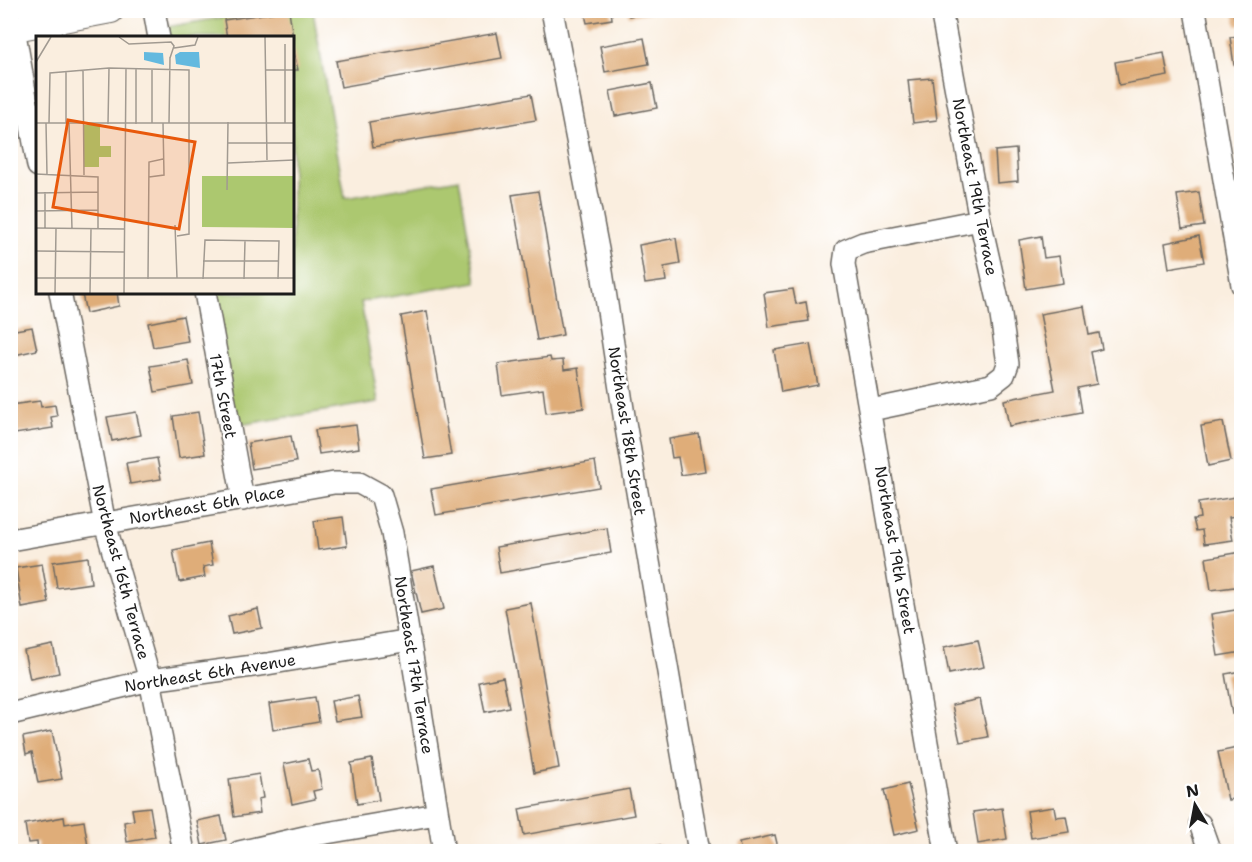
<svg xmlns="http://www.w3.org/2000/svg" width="1252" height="862" font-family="'Shantell Sans',sans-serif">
  <rect width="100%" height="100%" fill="#fff"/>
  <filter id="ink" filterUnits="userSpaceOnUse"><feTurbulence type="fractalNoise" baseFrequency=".0167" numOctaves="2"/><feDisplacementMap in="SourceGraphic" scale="12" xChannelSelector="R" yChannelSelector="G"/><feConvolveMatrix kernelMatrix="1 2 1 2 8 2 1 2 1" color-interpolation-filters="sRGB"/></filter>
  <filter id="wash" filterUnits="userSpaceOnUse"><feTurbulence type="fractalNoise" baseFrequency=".008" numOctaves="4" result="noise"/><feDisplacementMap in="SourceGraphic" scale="24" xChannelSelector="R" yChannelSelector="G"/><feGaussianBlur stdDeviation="1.35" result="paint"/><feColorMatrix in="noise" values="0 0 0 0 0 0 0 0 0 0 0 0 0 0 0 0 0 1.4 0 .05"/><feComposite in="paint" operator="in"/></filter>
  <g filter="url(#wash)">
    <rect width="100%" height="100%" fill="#faeedf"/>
    <!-- green -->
    <path fill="#acc86f" stroke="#647246" stroke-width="1.5" d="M261,11H313L345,198L459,179L476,282L361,302L378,402L234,426L211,293L292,292V38L168,37L166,27Z"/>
    <g id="blocks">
      <!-- building -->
      <path fill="#dfad79" d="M289,10L293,38H227L224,20Z
        M584,10H611L612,19L587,23Z
        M627,10H652V12L629,16Z
        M1233,10H1242V25L1236,26Z
        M497,33L502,58L341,87L336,61Z
        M1242,36V64L1234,65L1230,37Z
        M644,38L649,64L605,72L600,46Z
        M292,43L298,70H292Z
        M1164,53L1168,76L1119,85L1115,62Z
        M932,78L937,120L913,123L908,80Z
        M652,83L657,108L615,116L610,91Z
        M531,94L536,120L373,147L369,122Z
        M1016,149L1018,181L997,183L995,151Z
        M538,191L563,335L537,340L512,195Z
        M1199,192L1204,226L1182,229L1177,195Z
        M1041,236L1044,258L1059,256L1063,283L1026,289L1019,240Z
        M1199,236L1204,262L1169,268L1165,243Z
        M676,238L680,264L664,267L666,281L645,284L639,245Z
        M793,289L796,304L806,302L809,321L769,327L764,293Z
        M91,292H117L119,306L86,313L82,294Z
        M1084,306L1089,335L1099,333L1102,349L1091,352L1097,384L1078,388L1082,412L1009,426L1004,400L1055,390L1040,314Z
        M427,311L451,455L425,459L401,316Z
        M183,316L188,341L153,347L148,323Z
        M32,327L37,350L10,356V331Z
        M810,344L818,385L781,392L774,350Z
        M550,357L551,361L563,360L564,370L578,368L584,408L546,413L543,389L502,395L498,364Z
        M188,360L193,385L155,392L150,366Z
        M40,401L41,407L55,405L57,416L51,417L53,428L15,434L10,405Z
        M136,412L141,435L112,441L107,417Z
        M198,412L205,454L179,458L173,416Z
        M1223,422L1231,461L1208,466L1201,426Z
        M356,425L359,448L319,454L315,430Z
        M699,434L705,471L681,475L678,457L672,458L669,439Z
        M291,436L296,462L252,469L248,443Z
        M157,458L161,479L130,484L126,463Z
        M595,461L599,487L436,515L431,489Z
        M1241,496L1242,515L1229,517L1233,540L1204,544L1202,530L1196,531L1193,519L1200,518L1198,503Z
        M343,517L347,546L318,550L314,521Z
        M607,528L611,553L500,573L496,547Z
        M209,543L213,565L203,567L205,577L179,582L173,550Z
        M1242,552V586L1211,590L1206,558Z
        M88,557L91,583L57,588L53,562Z
        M42,564L49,603L22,608L16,568Z
        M434,566L444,609L421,614L411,571Z
        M531,603L559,768L534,773L505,608Z
        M258,609L262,628L232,634L228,616Z
        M1242,609V652L1218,656L1211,614Z
        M978,640L984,667L949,674L944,647Z
        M53,645L59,673L30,679L24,651Z
        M1242,671V712L1232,714L1225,674Z
        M503,677L509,707L485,712L479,682Z
        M358,696L362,717L335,721L331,701Z
        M315,697L319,722L273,730L269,704Z
        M980,699L988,737L960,742L952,705Z
        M52,731L62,779L38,783L32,752L26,754L23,737Z
        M1242,747V797L1228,800L1218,752Z
        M308,759L311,771L318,770L322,789L313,791L315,799L292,804L284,764Z
        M372,759L379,800L357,804L351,763Z
        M259,774L263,798L258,799L260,813L234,817L229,779Z
        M908,784L919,829L894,835L884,790Z
        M629,789L634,815L524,835L519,809Z
        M150,807L155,837L127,842L124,822L134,820L132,809Z
        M1054,807L1056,817L1066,816L1069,832L1031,838L1027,811Z
        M1002,808L1007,839L978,844L973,812Z
        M221,816L226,840L202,845L197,821Z
        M64,817L65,824L84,821L88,847L63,852H38L37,842L28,843L25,824Z
        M775,835L779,852H741L739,843Z
        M660,845L661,852H630V850Z"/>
    </g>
  </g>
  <g filter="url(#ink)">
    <use href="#blocks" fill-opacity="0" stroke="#6a6660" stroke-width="1.5"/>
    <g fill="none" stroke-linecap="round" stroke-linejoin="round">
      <!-- minor casing -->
      <g stroke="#6a6660" stroke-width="24">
        <path id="minor" d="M154,10L159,38
          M552,10L601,265L625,422L699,852
          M1195,10L1242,285
          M14,28L38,166
          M60,292L105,524L150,680L184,852
          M205,292L243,500
          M871,410L991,385L1004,375L1008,364L1000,309L980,220L941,10
          M10,540L334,483H359L381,495L392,533L444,852
          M10,714L150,680L267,664L410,640
          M1200,824L1210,852
          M239,852L309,836L437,814
          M946,852L844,264L846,250L863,243L980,220"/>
      </g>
      <!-- tertiary casing -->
      <g stroke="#6a6660" stroke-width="28">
        <path id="tertiary" d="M10,29L111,10"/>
      </g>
      <!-- minor -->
      <use href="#minor" stroke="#fff" stroke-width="21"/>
      <!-- tertiary -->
      <use href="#tertiary" stroke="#fff" stroke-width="26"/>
    </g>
  </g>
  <g text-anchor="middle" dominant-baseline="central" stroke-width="4.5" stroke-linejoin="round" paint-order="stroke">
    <!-- street labels -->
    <g font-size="16" fill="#1c1c1c" stroke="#fff">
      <text transform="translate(975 187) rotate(79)">Northeast 19th Terrace</text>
      <text transform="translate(223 396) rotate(79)">17th Street</text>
      <text transform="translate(627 431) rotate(81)">Northeast 18th Street</text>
      <text transform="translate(207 505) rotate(-10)">Northeast 6th Place</text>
      <text transform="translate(895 550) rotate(80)">Northeast 19th Street</text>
      <text transform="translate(121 572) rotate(75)">Northeast 16th Terrace</text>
      <text transform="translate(414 665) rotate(81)">Northeast 17th Terrace</text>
      <text transform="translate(210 673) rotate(-9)">Northeast 6th Avenue</text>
    </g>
  </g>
  <!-- overview -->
  <g transform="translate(36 36)">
    <rect width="258" height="258" fill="#faeedf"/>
    <path d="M48,89H64V110H75V121H63V131H48ZM166,140H258V192L166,191Z" fill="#acc86f"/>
    <path d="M108,16L127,17L128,29L108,24ZM144,16H163L164,32L140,28L139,19Z" fill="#63b9df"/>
    <path fill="none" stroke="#a19a91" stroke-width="1.5" d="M83,1L93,8L135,6L138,10L134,22M229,1L231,124M138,12L159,9L162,1M0,26L15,1M230,34H258M47,35L48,139M30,36V87M0,87H258M10,87L11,139M13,87L14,37L73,32L153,34V198L141,200M33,87L36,193M116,87V33M133,87L134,21M249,87V8M72,88L73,32M100,88V33M192,107H258M192,127L258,124M0,138L62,141V193M113,141L128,139L127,87M191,154L192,86M0,157L62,156M0,175L62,174M139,189L141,242M0,192L88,193M9,192V156M0,215L88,216M167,225H242M0,242H258M112,243L113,126L127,123M167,243L169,204L243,205L242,243M208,243L209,205M19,257L20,193M54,257L55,193M88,257L90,32"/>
    <path fill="#e8590c" fill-opacity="0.15" stroke="#e8590c" stroke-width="3" d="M32,84L159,106L143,193L17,171Z"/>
    <rect width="258" height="258" fill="none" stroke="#1c1c1c" stroke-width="3"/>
  </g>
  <!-- margin -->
  <rect width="1252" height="862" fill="none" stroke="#fff" stroke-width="36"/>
  <!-- north arrow -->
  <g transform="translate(1195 805) rotate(350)" stroke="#ffffff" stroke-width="4.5" paint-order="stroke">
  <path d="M0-4.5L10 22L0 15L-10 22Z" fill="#1c1c1c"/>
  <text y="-9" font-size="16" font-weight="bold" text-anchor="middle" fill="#1c1c1c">N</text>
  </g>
</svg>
